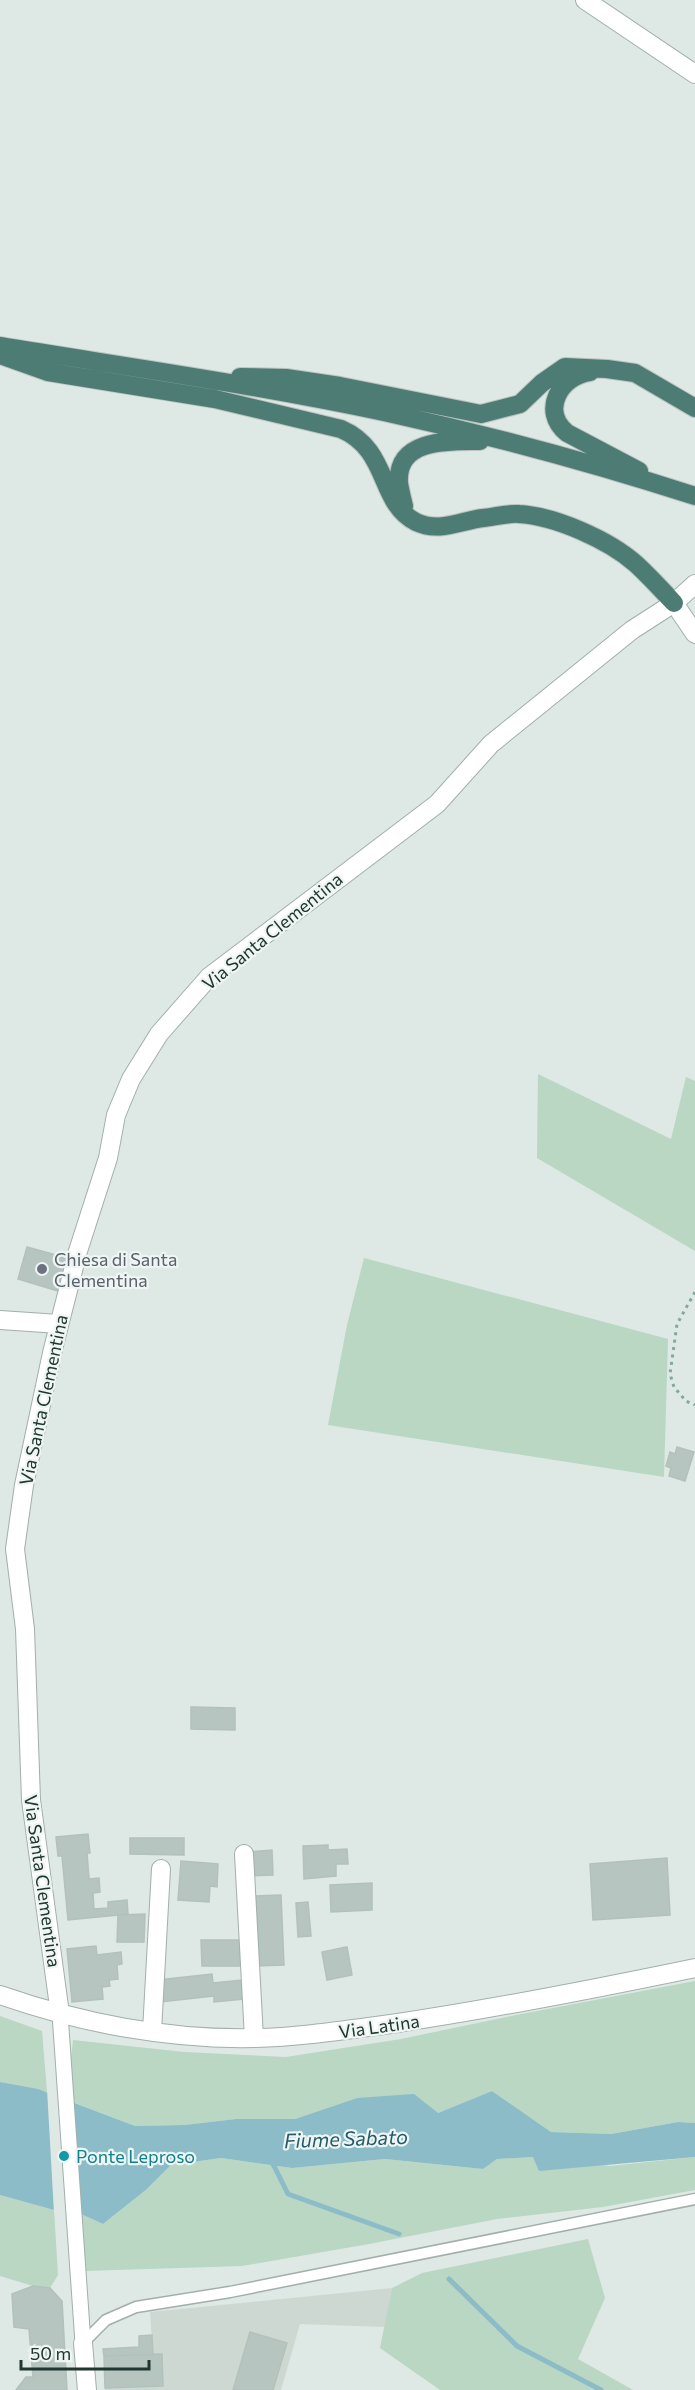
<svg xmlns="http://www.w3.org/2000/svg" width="695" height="2390" font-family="Commissioner,sans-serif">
  <rect width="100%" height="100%" fill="#dee8e4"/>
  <!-- built -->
  <path fill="#cdd8d3" d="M392,2288L385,2327L300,2324L281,2390H105V2388L163,2385L162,2354L153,2355L150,2312Z"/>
  <!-- green -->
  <path fill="#b9d7c3" d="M538,1074L671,1139L686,1077L695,1081V1251L537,1158Z
    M364,1258L668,1339L664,1477L328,1425L347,1325Z
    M695,1981V2123L678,2122L611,2134L551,2132L492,2091L438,2113L357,2098L295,2119H236L184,2125L135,2126L73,2102L70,2068L73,2040L184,2052L286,2057L401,2039L511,2016Z
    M0,2016L42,2031L47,2092L0,2082Z
    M533,2157L610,2166L695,2157V2190L603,2207L497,2219L369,2244L242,2266L84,2271L81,2214L103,2224L147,2189L171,2165L221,2158L292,2168L385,2159L483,2169L497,2159Z
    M0,2195L54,2210L58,2275L50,2288L33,2286L0,2276Z
    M588,2239L605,2298L578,2359L633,2390H440L380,2348L392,2288L422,2273Z"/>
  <!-- water -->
  <path fill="#8bbcc8" d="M0,2082L38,2089L135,2126L184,2125L236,2119H295L357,2098L414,2094L438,2113L492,2091L551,2132L611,2134L678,2122L695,2123V2157L539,2171L533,2157L497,2159L483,2169L385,2159L292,2168L221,2158L171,2165L147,2189L103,2224L81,2214L54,2210L0,2195Z"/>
  <!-- pier -->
  <path fill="#dee8e4" d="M47,2089L73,2099L80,2217L54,2213Z"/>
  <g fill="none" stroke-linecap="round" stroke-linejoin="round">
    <!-- stream -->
    <path stroke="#8bbcc8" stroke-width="5" d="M271,2160L288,2194L399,2234
      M449,2279L517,2346L601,2390"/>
  </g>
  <!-- building -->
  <path fill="#b7c5c0" stroke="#b2c1bb" stroke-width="1.5" d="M27,1247L67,1258L58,1291L18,1279Z
    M677,1447L694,1452L685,1481L669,1476L671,1468L666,1466L670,1452L675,1454Z
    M191,1707L235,1708V1730L191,1729Z
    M88,1834L90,1853H87L89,1879L99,1878L100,1892L93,1893L94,1909L108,1908V1902L127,1900L128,1914L68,1920L62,1856H58L56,1837Z
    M130,1838H184V1855L130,1854Z
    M328,1845V1850L347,1849L348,1864H336V1876L304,1879L303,1846Z
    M272,1850L273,1875L250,1876L249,1852Z
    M667,1858L670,1915L593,1920L590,1864Z
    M181,1861L218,1864L217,1887L210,1886L209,1902L178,1900Z
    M372,1883V1910L331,1912L330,1885Z
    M281,1895L284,1965L256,1966L253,1896Z
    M308,1902L311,1936L298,1937L296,1903Z
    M145,1914L144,1942H117L118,1915Z
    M201,1940H242V1966H202Z
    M96,1946L97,1955L121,1952L122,1964L117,1965L118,1979L109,1980L110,1986L102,1987L103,1999L72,2002L67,1949Z
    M347,1947L352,1975L327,1980L322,1952Z
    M212,1974L213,1983L242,1980L244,1999L214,2002V1996L160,2002L158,1980Z
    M33,2286L50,2288L62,2301L67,2390H16L26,2377H33L29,2329L14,2327L12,2294Z
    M250,2332L287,2343L273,2390H233Z
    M152,2335L153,2355L104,2356L103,2349L139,2347V2336Z
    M162,2354L163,2386L105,2388L104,2356Z"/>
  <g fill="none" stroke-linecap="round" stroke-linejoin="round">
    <!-- service casing -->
    <g stroke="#a2afab" stroke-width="13">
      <path id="service" d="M83,2343L106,2320L136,2307L230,2292L695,2199"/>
    </g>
    <!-- pedestrian casing -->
    <g stroke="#a2afab" stroke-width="17">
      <path id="pedestrian" d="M60,2014L83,2343"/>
    </g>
    <!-- minor casing -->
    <g stroke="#a2afab" stroke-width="20">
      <path id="minor" d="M585,0L695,74
        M0,1320L59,1324
        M244,1854L254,2038
        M60,2014L31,1800L25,1629L15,1549L24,1485L52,1353L78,1251L108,1158L116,1115L131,1079L159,1034L209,977L437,804L491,744L632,630L674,603L695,584
        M152,2031L161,1869
        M83,2343L87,2390"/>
    </g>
    <!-- tertiary casing -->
    <g stroke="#a2afab" stroke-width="20">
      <path id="tertiary" d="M674,603L695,634
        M0,1995C80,2023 169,2040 255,2038C300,2037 345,2030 391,2024C492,2009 594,1989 695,1968"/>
    </g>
    <!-- trunk casing -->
    <g stroke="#bcc3c1" stroke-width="20">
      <path id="trunk" d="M0,346C128,367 257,385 384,412C489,435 593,463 695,496
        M0,355L48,372L215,399L341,429C390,450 378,503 416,522C439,533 460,521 483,518C494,517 508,513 519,514C555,516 609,540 636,564C649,576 662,590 674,603
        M590,372C560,376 540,411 567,433L639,471
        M240,377L286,378L340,386L481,414L520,404L542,383L565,367L607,369L635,373L695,408
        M404,506C402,498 400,490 399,483C396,438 450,441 480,441"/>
    </g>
    <!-- path -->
    <path stroke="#82a99e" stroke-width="3" stroke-dasharray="3 4.5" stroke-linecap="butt" d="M695,1292L677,1324L670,1374L674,1387L686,1401L695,1405"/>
    <!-- service -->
    <use href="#service" stroke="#fff" stroke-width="10"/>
    <!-- pedestrian -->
    <use href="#pedestrian" stroke="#fff" stroke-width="15"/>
    <!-- minor -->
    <use href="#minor" stroke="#fff" stroke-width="18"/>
    <!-- tertiary -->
    <use href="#tertiary" stroke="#fff" stroke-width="18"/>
    <!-- trunk -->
    <use href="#trunk" stroke="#4c7c74" stroke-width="18"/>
  </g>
  <!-- markers -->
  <circle fill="#6b7280" stroke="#eef5f2" stroke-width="2" cx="42" cy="1269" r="6"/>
  <circle fill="#0f9aa8" stroke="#eef5f2" stroke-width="2" cx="64" cy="2156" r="6"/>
  <g text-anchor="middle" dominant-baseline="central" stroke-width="4.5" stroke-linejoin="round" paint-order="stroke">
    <!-- street labels -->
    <g font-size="18" fill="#213631" stroke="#eef5f2">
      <text transform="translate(272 931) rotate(-39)">Via Santa Clementina</text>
      <text transform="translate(43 1400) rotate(-78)">Via Santa Clementina</text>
      <text transform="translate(43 1881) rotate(82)">Via Santa Clementina</text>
      <text transform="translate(379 2026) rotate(-8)">Via Latina</text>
    </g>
    <!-- worship labels -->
    <g font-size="18" fill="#5b616d" stroke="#eef5f2" text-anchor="start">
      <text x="54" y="1259">Chiesa di Santa<tspan x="54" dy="21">Clementina</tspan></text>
    </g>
    <!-- culture labels -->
    <g font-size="18" fill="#0d838f" stroke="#eef5f2" text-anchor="start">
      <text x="76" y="2156">Ponte Leproso</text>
    </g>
    <!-- water labels -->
    <g font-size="20" font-style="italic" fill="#225c6b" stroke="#eef5f2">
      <text transform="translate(346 2138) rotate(-2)">Fiume Sabato</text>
    </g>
  </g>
  <!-- scale -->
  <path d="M21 2360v9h128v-9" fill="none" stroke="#213631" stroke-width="3"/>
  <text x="30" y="2360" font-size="18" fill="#213631" stroke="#eef5f2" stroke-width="4.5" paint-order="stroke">50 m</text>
</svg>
